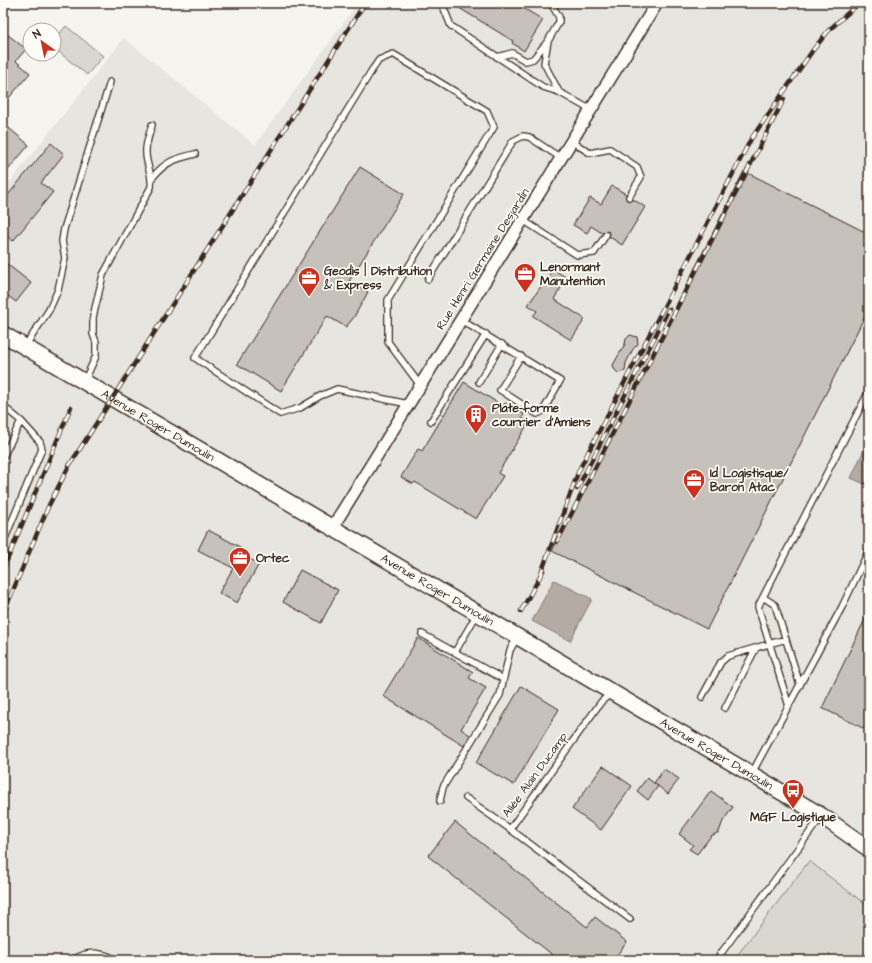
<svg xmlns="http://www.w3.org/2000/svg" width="872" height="963" font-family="'Architects Daughter',sans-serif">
  <rect width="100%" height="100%" fill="#f5f4ee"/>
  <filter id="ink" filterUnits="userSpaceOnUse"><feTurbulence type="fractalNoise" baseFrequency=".025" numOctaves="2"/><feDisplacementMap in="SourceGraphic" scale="8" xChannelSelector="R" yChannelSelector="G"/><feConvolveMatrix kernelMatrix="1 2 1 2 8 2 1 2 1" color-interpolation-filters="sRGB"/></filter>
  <g filter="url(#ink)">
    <!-- built -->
    <path fill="#e7e5df" d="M358,3H869V960H3V191L124,38L255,145Z"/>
    <!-- green -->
    <path fill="#dad6d0" stroke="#8a8077" d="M66,26L103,56L87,75L54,48V40Z
      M809,861L869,907V960H748L739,953Z"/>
    <!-- water -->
    <path fill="#b4aca4" stroke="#84786e" d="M869,439V486L851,478Z
      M554,580L592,599L570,641L532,621Z"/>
    <!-- building -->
    <path fill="#c7c1bb" stroke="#3b2a1e" d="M451,3H515L543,20L524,51L512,43L513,41Z
      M3,31L26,49L16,61L30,73L3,105Z
      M3,123L29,145L3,176Z
      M51,143L64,154L41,183L53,192L13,241L3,233V201Z
      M360,167L404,194L349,281L368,292L354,317L346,327L327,316L281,391L237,364Z
      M744,171L869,234V308L707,629L552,551Z
      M612,186L626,194L627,200L631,201L633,199L645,207L622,245L610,237L608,231L602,233L591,226L587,233L573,225L590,198L601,204Z
      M3,261L31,283L16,302L3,292Z
      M553,269L567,278L554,299L585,319L571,340L533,316L537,311L528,305Z
      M630,335L637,337L638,344L633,349L626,363L625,371L618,373L614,369L613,365L625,344L626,339Z
      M464,382L503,406L505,403L524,414L522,418L529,422L498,473L503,476L476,519L415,482L413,484L401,477L418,449L422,451Z
      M208,530L240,547L237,552L259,564L237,603L219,593L233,568L198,550Z
      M300,570L338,590L321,623L283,602Z
      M869,611V731L822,708Z
      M418,638L473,672L469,678L486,688L461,729L470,735L464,746L383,696Z
      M521,686L559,709L514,785L476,763Z
      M603,766L632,786L601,830L572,809Z
      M664,769L679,779L668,794L654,783Z
      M647,778L658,786L648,800L637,791Z
      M711,791L733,807L723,821L719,832L711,836L697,854L689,849L693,845L679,834Z
      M455,822L587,927L595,917L627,942L613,960H559L428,856Z"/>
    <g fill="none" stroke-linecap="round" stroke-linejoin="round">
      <!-- service casing -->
      <g stroke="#3b2a1e" stroke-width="8">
        <path id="service" d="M445,3L443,6L451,26L543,87L559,92L591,110
          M549,3L552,5L559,17V22L548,41L544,63L559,92
          M497,57L512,53L526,61L533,59L548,41
          M571,141L590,153L610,149L637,167L641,177L629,197
          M153,177C166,161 175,159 195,154
          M523,220L577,255L594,253L606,235
          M428,279L513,141L523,136L529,137L561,158
          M461,320L560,381L543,411L537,414L500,390L521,356
          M26,345L49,310L58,290L65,258L62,241L64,229L110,82
          M84,382L96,356V342L93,334V317L103,275L151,187C153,173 146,166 146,153C145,144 150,133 152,125
          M479,382L502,344
          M408,404L337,389L320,396L300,408L280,414L195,358L372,70L379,60L393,54L487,111L494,127L388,300V342L420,385
          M3,406L21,421L3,457
          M431,421L486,334
          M3,543L42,449L40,442L21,421
          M763,597L869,391
          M422,634L503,679
          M455,652L477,614
          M702,697L721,662L728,656L786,639
          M789,706L758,607L763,597L775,605L800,685
          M725,708L756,648
          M752,773L842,607L869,550
          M466,798L510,829L601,702L611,693
          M440,801L443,787L500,695L510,650L517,638
          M510,829L630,919
          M73,960C89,949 102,953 118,960
          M716,960L821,817"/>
      </g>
      <!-- minor casing -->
      <g stroke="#3b2a1e" stroke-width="14">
        <path id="minor" d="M332,528L657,3"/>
      </g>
      <!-- secondary casing -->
      <g stroke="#3b2a1e" stroke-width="18">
        <g id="secondary">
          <path id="s1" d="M3,334L751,774L822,816L869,849"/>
        </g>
      </g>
      <!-- service -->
      <use href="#service" stroke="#fdfcf7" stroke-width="5.5"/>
      <!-- minor -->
      <use href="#minor" stroke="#fdfcf7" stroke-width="11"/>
      <!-- secondary -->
      <use href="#secondary" stroke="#fdfcf7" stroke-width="15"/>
      <!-- rail casing -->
      <g stroke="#3b2a1e" stroke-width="4.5">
        <path id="rail" d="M577,489L669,309
          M557,542L784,99
          M3,570L71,407
          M540,576L579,470L751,139L813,50L829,30L859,3
          M521,611L543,571
          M3,614L49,505L69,466L365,3"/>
      </g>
      <!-- rail -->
      <use href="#rail" stroke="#fdfcf7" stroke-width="3" stroke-dasharray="9" stroke-linecap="butt"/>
    </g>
  </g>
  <!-- icons -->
  <defs>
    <g id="office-pin" transform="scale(1.15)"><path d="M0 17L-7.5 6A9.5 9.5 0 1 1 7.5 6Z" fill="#c8321e" stroke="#fdfcf7"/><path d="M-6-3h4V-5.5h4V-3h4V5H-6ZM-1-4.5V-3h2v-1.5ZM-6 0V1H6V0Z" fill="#fff"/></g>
    <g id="building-pin" transform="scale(1.15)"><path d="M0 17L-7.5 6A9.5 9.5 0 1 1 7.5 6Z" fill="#c8321e" stroke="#fdfcf7"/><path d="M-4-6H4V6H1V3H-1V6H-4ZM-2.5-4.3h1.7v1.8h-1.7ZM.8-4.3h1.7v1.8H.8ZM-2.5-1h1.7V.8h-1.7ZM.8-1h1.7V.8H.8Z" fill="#fff"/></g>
    <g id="bus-pin" transform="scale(1.15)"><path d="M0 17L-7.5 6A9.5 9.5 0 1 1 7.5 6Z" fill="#c8321e" stroke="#fdfcf7"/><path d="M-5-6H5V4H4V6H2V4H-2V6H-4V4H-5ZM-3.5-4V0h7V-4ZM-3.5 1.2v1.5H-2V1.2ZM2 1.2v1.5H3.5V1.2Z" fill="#fff"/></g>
  </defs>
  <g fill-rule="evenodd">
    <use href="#office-pin" x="525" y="274"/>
    <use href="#office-pin" x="309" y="278"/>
    <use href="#building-pin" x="476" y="415"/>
    <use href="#office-pin" x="694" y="480"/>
    <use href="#office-pin" x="240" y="558"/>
    <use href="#bus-pin" x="793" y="790"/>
  </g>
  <g text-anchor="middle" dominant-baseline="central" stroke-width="3.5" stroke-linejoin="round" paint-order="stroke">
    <!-- street labels -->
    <g font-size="12" fill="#3b2a1e" stroke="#fdfcf7">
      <text transform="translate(483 259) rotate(-58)">Rue Henri Germaine Desjardin</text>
      <text stroke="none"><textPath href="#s1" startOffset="180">Avenue Roger Dumoulin</textPath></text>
      <text stroke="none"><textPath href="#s1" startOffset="504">Avenue Roger Dumoulin</textPath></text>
      <text stroke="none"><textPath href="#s1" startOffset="828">Avenue Roger Dumoulin</textPath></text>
      <text transform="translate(535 775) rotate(-54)">Allée Alain Ducamp</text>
    </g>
    <!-- poi labels -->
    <g font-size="12" font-weight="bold" fill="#3b2a1e" stroke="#fdfcf7" text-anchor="start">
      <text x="540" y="267">Lenormant<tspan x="540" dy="14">Manutention</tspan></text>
      <text x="324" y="271">Geodis | Distribution<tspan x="324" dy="14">&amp; Express</tspan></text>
      <text x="492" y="408">Plate-forme<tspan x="492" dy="14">courrier d'Amiens</tspan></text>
      <text x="710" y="473">Id Logistisque/<tspan x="710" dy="14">Baron Atac</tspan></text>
      <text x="256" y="558">Ortec</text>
      <text x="793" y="817" text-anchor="middle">MGF Logistique</text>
    </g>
  </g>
  <!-- margin -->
  <rect width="872" height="963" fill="none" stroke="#fdfcf7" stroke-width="16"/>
  <rect x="8" y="8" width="856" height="947" fill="none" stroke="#3b2a1e" stroke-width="1.5" filter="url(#ink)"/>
  <!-- north arrow -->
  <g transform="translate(42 42) rotate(327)"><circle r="19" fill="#fdfcf7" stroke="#afa8a0"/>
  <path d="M0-3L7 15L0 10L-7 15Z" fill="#c8321e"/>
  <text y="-6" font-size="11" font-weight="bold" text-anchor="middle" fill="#3b2a1e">N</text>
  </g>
</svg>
